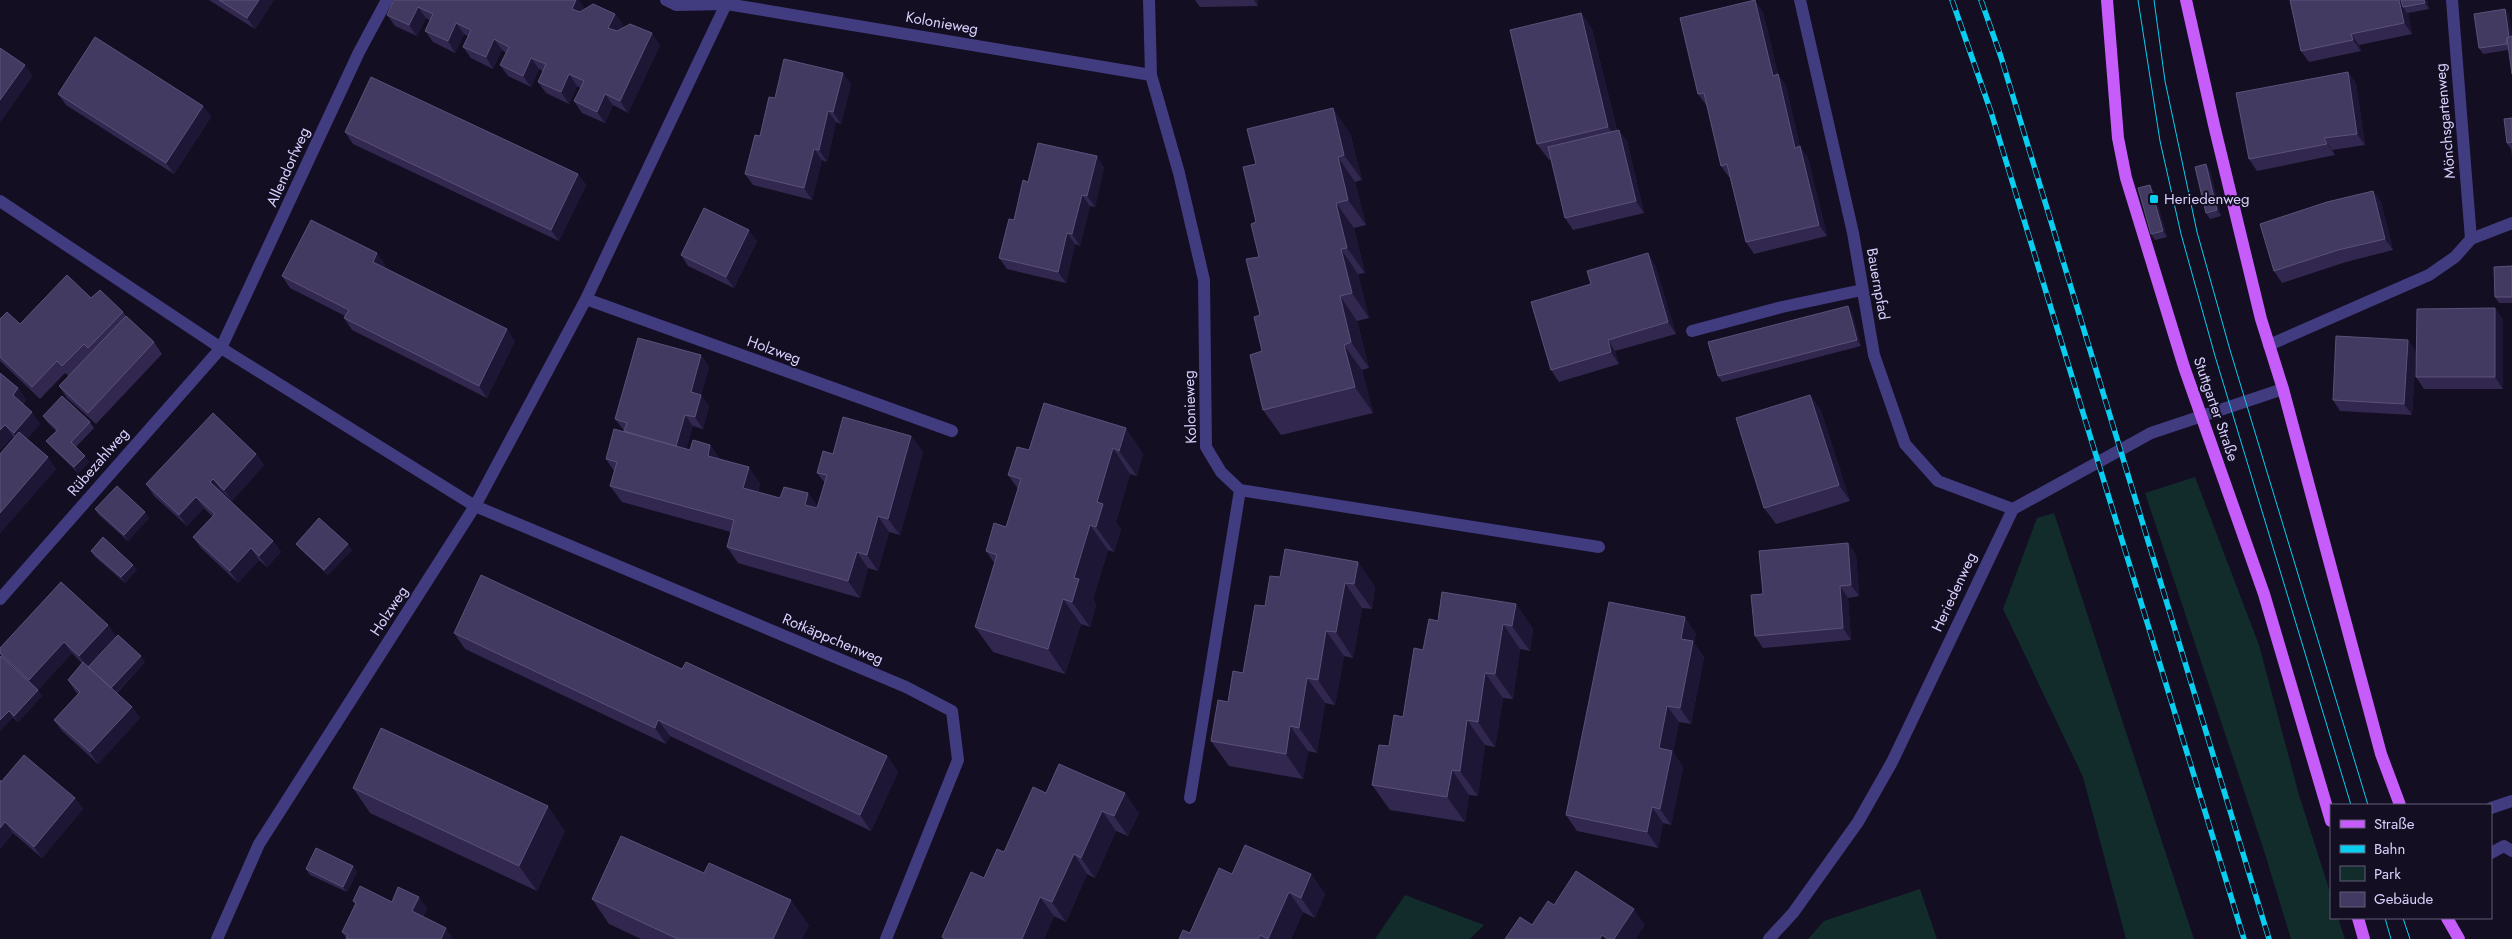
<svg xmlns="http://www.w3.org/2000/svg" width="2512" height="939" font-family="Jost,sans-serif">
  <rect width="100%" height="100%" fill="#130e21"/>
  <!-- green -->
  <path fill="#122b2b" d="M2195,477L2259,645L2299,795L2331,895V918H2338L2345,939H2291L2265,854L2145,493Z
    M2054,513L2060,531L2194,939H2126L2083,777L2003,609L2037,518Z
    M1920,889L1937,939H1808L1824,921Z
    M1405,895L1484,925L1470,939H1375Z"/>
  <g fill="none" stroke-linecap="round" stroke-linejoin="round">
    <!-- minor -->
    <path stroke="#413b7f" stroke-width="12" d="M666,0L676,5L727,4L1151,75
      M1149,0L1151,75L1179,173L1204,280L1206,447L1221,472L1240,490L1599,547
      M1800,0L1853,233L1874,355L1905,444L1938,481L2013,509
      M2452,0L2471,239
      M0,201L221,348L475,506L906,687L952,711L958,760L886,939
      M586,299L952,431
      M1692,331L1782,307L1862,290
      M2269,345L2429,275L2455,257L2471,239L2512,223
      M0,599L221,348L359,52L387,0
      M1190,798L1240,490
      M2491,808L2512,801
      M2491,853L2504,846L2512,851
      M217,939L259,844L475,506L586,299L728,0
      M1769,939L1793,913L1858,822L1892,762L2013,509L2151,433L2283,389"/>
    <!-- major -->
    <path stroke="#c65cf9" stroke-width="12" d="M2107,0L2118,138L2126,178L2184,367L2264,594L2331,821
      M2186,0L2214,125L2261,319L2283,389L2381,754L2400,805
      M2358,918L2364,939
      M2447,918L2459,939"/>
    <!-- tram -->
    <path stroke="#09cef0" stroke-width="1" d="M2138,0L2160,141L2181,234L2215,356L2351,805
      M2154,0L2165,81L2197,232L2230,350L2368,805
      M2385,918L2391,939
      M2403,918L2410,939"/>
    <!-- rail casing -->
    <g stroke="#09cef0" stroke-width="5.5">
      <path id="rail" d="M1952,0L1991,112L2244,939
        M1981,0L2001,57L2269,939"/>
    </g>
    <!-- rail -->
    <use href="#rail" stroke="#130e21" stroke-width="4" stroke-dasharray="11" stroke-linecap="butt"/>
  </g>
  <!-- wall -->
  <path fill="#32284f" d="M209,0H274L255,29Z
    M394,0L585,9L615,14L623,25L621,29L660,45L628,113L613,105L605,123L582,113L574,101L581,88L577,86L569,104L546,93L538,82L543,71L539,69L531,87L508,76L500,65L506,53L502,50L493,69L471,58L463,47L468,36L464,34L455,53L433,42L425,31L430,20L426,18L417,36L395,26L387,15Z
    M1195,0H1258V6L1200,7Z
    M2290,0H2427L2429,9L2408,13L2412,34L2359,45L2361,51L2309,62L2301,51Z
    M2505,9L2509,15L2508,50L2483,54L2479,48Z
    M1763,12L1778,74L1786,86L1800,147L1808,158L1827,236L1754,254L1746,242L1730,177H1729L1721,166L1707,105H1706L1698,94Z
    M1581,13L1592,29L1617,130L1627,141L1644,213L1573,230L1565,218L1551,159L1549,160L1537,144Z
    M2356,83L2365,145L2332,150L2335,155L2257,171L2249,159Z
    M851,84L841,124L836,122L827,162L822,160L812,200L753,185L745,174L775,98Z
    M58,94L203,106L211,117L174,174L66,105Z
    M2512,118V157L2511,149L2507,143Z
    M345,132L578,174L586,185L559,241L353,144Z
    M1350,133L1362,180L1355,182L1366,225L1354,228L1365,273L1358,274L1369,318L1357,321L1369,368L1362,370L1373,413L1281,435L1263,410L1262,351L1260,315L1259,257L1256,222V164Z
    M1104,167L1095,207L1090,206L1080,246L1075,244L1066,283L1007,269L999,258L1028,182Z
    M2210,170L2221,216L2210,219L2206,213Z
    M2154,191L2167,237L2155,240L2151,234Z
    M2373,191L2381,202L2393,250L2346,262L2282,283L2274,271Z
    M757,241L734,288L688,266L681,255Z
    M1648,253L1655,265L1676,334L1615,351L1619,364L1559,382L1551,370L1591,284Z
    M385,264L384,267L515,341L487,398L352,330L344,318L345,316L290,288L282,276Z
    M2512,266V303H2499L2495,297Z
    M91,298L123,312L126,316L154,342L162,354L96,424L67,398L59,386L69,376L65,373L40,399L0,361V319L20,324Z
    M2495,308L2503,320V389H2424L2416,377Z
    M1852,312L1861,346L1722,382L1718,376Z
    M2408,340L2416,352L2412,415L2340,411L2333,400Z
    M701,355L709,367L701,395L709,406L703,429L693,426L686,449L690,450L710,445L720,459L760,483L758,492L780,498L808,493L818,507L825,483L817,473L833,454L911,436L923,452L900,535L889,532L878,571L868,568L860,598L738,563L727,547L731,532L622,502L610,486L614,471L606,459L624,431L615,419Z
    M0,373L18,388L26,400L23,404L40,424L27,439L56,469L0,533V454L14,437L13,436L0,450Z
    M1810,395L1821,411L1850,501L1776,524L1764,508Z
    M1044,403L1143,453L1137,476L1130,474L1116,522L1121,529L1114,552L1108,550L1093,599L1096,605L1090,627L1081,624L1065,674L993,652L975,627L995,564L986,551L1006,527L1018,489L1008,475L1029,450Z
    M43,416L90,422L94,428L76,447L89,462L78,473L51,447L46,441L56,431L47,422Z
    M256,454L264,465L232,501L221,490L220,491L273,541L281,552L267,567L259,560L238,583L201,548L193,537L213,517L204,508L187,526L154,496L146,484Z
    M95,509L149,518L128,541L99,515Z
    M1848,543L1856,555L1859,596L1848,598L1851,640L1763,648L1755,636L1763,594Z
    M296,544L352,550L328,575L300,549Z
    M91,551L133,565L137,570L125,583L95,557Z
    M1358,562L1375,587L1372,609L1362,608L1353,658L1344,656L1335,705L1325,703L1317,753L1308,751L1303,779L1229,766L1211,741L1228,702L1243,673L1265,606L1280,577Z
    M1516,604L1533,629L1530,651L1520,649L1513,699L1503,698L1495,747L1485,745L1478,796L1469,795L1465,822L1390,810L1372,785L1389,746L1403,717L1423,650L1438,621Z
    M108,625L116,636L88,666L145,662L117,693L132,707L140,718L98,764L62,731L54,720L78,694L75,691L68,680L82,663L72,653L38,690L42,696L18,722L13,717L0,731V657L1,656L0,653Z
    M454,633L682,669L887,756L898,772L871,831L670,736L666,744L465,649Z
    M1696,633L1694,643L1704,657L1691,724L1679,722L1673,752L1683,767L1671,825L1663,823L1658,848L1577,831L1566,815Z
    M1,782L75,798L83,809L42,858L13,833L0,849Z
    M353,788L565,831L537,891L370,813Z
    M1046,793L1139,813L1128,836L1116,831L1095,878L1087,874L1066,922L1054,916L1044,939H943L942,937Z
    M353,866L357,872L347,892L310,875L306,869Z
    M1232,874H1311L1325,894L1315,918L1303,912L1291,939H1179L1190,933Z
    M592,899L809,925L802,939H641L609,924Z
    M353,901L392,902L427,908L423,917L346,938L342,932L356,904Z"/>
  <!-- shaded-wall -->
  <path fill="#1e1635" d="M259,0H274L255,29L247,18Z
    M576,0H579L585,9L580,20L572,9Z
    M1254,0H1258V6Z
    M1755,0L1763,12L1778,74L1786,86L1800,147L1808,158L1827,236L1819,225L1773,76Z
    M2399,0H2405L2403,7L2407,13H2408L2412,34L2404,23Z
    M2424,0H2427L2429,9L2425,3Z
    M418,7L426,18L417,36L409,25Z
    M2505,9L2509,15L2512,32V46L2510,43Z
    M1581,13L1592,29L1620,143L1608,127Z
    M615,14L623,25L616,40L608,28Z
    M456,23L464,34L455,53L448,41Z
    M652,33L660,45L628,113L620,101Z
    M2351,34L2359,45L2361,51L2353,40Z
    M494,39L502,50L493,69L486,57Z
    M531,58L539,69L531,87L523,76Z
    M25,65L33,76L0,123V100Z
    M2348,72L2356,83L2365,145L2357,134Z
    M843,73L851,84L841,124L833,112Z
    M569,74L577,86L569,104L561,92Z
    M605,94L613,105L605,123L597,112Z
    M203,106L211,117L174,174L166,163Z
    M1333,108L1350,133L1362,180L1344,155Z
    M828,111L836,122L827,162L819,150Z
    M1619,130L1627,141L1644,213L1636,201Z
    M2324,138L2332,150L2335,155L2327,144Z
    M814,149L822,160L812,200L804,188Z
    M1097,156L1104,167L1095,207L1087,196Z
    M1338,157L1355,182L1366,225L1348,200Z
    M2206,164L2210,170L2221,216L2217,210Z
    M578,174L586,185L559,241L551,230Z
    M2150,185L2154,191L2167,237L2163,231Z
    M2373,191L2381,202L2393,250L2385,239Z
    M1082,195L1090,206L1080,246L1072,234Z
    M1336,203L1354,228L1365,273L1347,248Z
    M749,230L757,241L734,288L726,277Z
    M1067,233L1075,244L1066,283L1058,272Z
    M1341,249L1358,274L1369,318L1352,293Z
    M377,253L385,264L381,273L373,262Z
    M1648,253L1655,265L1676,334L1668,322Z
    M1340,296L1357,321L1369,368L1351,342Z
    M1848,306L1852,312L1861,346L1857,340Z
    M2495,308L2503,320V389L2495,377Z
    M507,329L515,341L487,398L479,386Z
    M1608,340L1615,351L1619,364L1611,352Z
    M2408,340L2416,352L2412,415L2404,404Z
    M1344,345L1362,370L1373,413L1355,387Z
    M701,355L709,367L701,395L709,406L703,429L695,417L691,392Z
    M18,388L26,400L21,406L13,395Z
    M1810,395L1821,411L1850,501L1839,485Z
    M32,412L40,424L22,445L14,433Z
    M685,415L693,426L683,461L675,450Z
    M5,425L13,436L0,450V430Z
    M1126,428L1143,453L1137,476L1119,451Z
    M911,436L923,452L900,535L888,519Z
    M710,445L721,461L708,456Z
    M1113,448L1130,474L1116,522L1121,529L1114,552L1096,527L1097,502Z
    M256,454L264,465L232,501L224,490Z
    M85,456L89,462L78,473L74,467Z
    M48,457L56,469L0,533V513Z
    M749,467L760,483L754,504L743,488Z
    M213,479L221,490L218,493L210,482Z
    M808,493L819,509L805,505Z
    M196,497L204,508L187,526L179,515Z
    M145,512L149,518L128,541L124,535Z
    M878,516L889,532L878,571L867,555Z
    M1090,525L1108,550L1093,599L1096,605L1090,627L1072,602L1074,578Z
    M273,541L281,552L267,567L259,556Z
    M1848,543L1856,555L1859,596L1851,585Z
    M348,544L352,550L328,575L324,570Z
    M251,548L259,560L238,583L230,571Z
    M857,552L868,568L860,598L848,581Z
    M1358,562L1375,587L1372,609L1354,584Z
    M133,565L137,570L125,583L121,577Z
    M1345,583L1362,608L1353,658L1336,632Z
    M1840,586L1848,598L1851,640L1843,628Z
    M1063,599L1081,624L1065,674L1048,649Z
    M1516,604L1533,629L1530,651L1512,626Z
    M1685,617L1696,633L1694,643L1704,657L1691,724L1680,708L1681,639Z
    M1503,624L1520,649L1513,699L1495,674Z
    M108,625L116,636L87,667L79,656Z
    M1326,631L1344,656L1335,705L1318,680Z
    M64,642L72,653L37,691L29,680Z
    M141,656L145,662L114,695L110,689Z
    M1485,673L1503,698L1495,747L1478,722Z
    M1307,678L1325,703L1317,753L1299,728Z
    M38,690L42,696L18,722L14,716Z
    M1667,706L1679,722L1673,752L1683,767L1671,825L1660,809L1659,748Z
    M132,707L140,718L98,764L90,752Z
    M9,711L13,717L0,731V720Z
    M658,720L670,736L666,744L655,728Z
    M1467,720L1485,745L1478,796L1460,771Z
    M1290,726L1308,751L1303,779L1286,754Z
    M887,756L898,772L871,831L860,815Z
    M1452,770L1469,795L1465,822L1447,797Z
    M1125,793L1139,813L1128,836L1114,816Z
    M75,798L83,809L42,858L34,847Z
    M548,806L565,831L537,891L519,866Z
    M1652,807L1663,823L1658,848L1647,832Z
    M1102,811L1116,831L1095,878L1081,858Z
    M5,822L13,833L0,849V828Z
    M1074,854L1087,874L1066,922L1052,902Z
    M353,866L357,872L347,892L343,887Z
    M1311,874L1325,894L1315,918L1301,898Z
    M1289,892L1303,912L1291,939H1268Z
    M419,897L427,908L419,923L412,911Z
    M1040,897L1054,916L1044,939H1022Z
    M791,900L809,925L802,939H773Z
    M1634,909L1645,925L1636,939H1614Z
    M446,928L453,939H441Z"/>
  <!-- building -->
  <path fill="#433a62" stroke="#5b527a" d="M219,0H259L247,18Z
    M394,0H576L572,9L580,12L593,4L615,14L608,28L617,31L630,24L652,33L620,101L605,94L597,112L574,101L584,81L569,74L561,92L538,82L546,64L531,58L523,76L500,65L509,47L494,39L486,57L463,47L471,30L456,23L448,41L425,31L433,14L418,7L409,25L387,15Z
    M1755,0L1773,76L1778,74L1795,148L1800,146L1819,225L1746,242L1727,164L1721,166L1704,93L1698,94L1680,18Z
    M2290,0H2399L2404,23L2351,34L2353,40L2301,51Z
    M2401,0H2424L2425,3L2403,7Z
    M2505,9L2509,37L2507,38V44L2479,48L2474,14Z
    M1581,13L1608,127L1537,144L1510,30Z
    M2512,36V74L2507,38Z
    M95,37L203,106L166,163L58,94Z
    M0,48L25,65L0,100Z
    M784,59L843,73L833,112L828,111L819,150L814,149L804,188L745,174L755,135L760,136L769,97L775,98Z
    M2348,72L2357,134L2324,138L2327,144L2249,159L2236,93Z
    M371,77L578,174L551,230L345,132Z
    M1333,108L1344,155L1338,157L1348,200L1336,203L1347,248L1341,249L1352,293L1340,296L1351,342L1344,345L1355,387L1263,410L1250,355L1262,351L1254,317L1260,315L1246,259L1259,257L1251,224L1256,222L1243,167L1256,164L1247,129Z
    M2512,118V142L2507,143L2504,119Z
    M1619,130L1636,201L1565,218L1548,147Z
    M1038,143L1097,156L1087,196L1082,195L1072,234L1067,233L1058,272L999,258L1009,219L1014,220L1023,180L1028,182Z
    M2206,164L2217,210L2206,213L2195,167Z
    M2150,185L2163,231L2151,234L2138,188Z
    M2373,191L2385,239L2338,250L2274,271L2260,224L2327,202Z
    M704,208L749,230L726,277L681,255Z
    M311,220L377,253L373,262L507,329L479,386L344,318L349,310L282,276Z
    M1648,253L1668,322L1608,340L1611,352L1551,370L1531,302L1591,284L1587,271Z
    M2512,266V297H2495L2494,267Z
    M67,275L91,298L100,290L123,312L88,348L84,344L62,366L57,361L32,387L0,357V319L7,312L20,324Z
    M1848,306L1857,340L1718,376L1708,342Z
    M2495,308V377H2416L2417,309Z
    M126,316L154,342L88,413L59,386Z
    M2336,336L2408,340L2404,404L2333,400Z
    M638,338L701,355L691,392L701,395L695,417L685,415L676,446L624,431L627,423L615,419Z
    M0,373L18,388L13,395L32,412L14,433L5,425L0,430Z
    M1810,395L1839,485L1764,508L1736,418Z
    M62,396L90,422L71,442L85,456L74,467L46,441L58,430L43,416Z
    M1044,403L1126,428L1119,451L1113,448L1097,502L1103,504L1096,527L1090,525L1074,578L1079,579L1072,602L1063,599L1048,649L975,627L997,555L986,551L994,523L1006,527L1021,479L1008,475L1017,447L1029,450Z
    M213,413L256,454L224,490L213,479L210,482L273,541L259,556L251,548L230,571L193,537L215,514L196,497L179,515L146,484Z
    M843,417L911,436L888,519L878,516L867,555L857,552L848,581L727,547L734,520L610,486L617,462L606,459L614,429L690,450L693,440L710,445L708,456L749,467L743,488L780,498L784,487L808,493L805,505L817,508L827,475L817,473L823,451L833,454Z
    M19,432L48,457L0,513V454Z
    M117,486L145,512L124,535L95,509Z
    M319,518L348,544L324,570L296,544Z
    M103,537L133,565L121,577L91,551Z
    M1848,543L1851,585L1840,586L1843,628L1755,636L1751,595L1763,594L1759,551Z
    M1285,549L1358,562L1354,584L1345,583L1336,632L1326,631L1318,680L1307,678L1299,728L1290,726L1286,754L1211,741L1218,700L1228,702L1233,671L1243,673L1255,605L1265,606L1270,576L1280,577Z
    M481,575L682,669L686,662L887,756L860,815L658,720L655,728L454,633Z
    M61,582L108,625L79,656L64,642L29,680L0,653V648Z
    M1442,592L1516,604L1512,626L1503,624L1495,674L1485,673L1478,722L1467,720L1460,771L1452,770L1447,797L1372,785L1379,745L1389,746L1394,715L1403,717L1414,648L1423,650L1429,619L1438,621Z
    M1609,602L1685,617L1681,639L1693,641L1680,708L1667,706L1659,748L1672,751L1660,809L1652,807L1647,832L1566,815Z
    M118,635L141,656L111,688L88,667Z
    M1,656L38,690L14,716L9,711L0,720V657Z
    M83,662L132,707L90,752L54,720L80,692L68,680Z
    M381,728L548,806L519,866L353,788Z
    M24,755L75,798L34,847L5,822L0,828V780L1,782Z
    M1059,764L1125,793L1114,816L1102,811L1081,858L1074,854L1052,902L1040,897L1022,939H946L942,937L971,872L984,878L997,849L1004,852L1033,787L1046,793Z
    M621,836L704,873L709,863L791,900L773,939H678L592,899Z
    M1245,845L1311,874L1301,898L1289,892L1268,939L1260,935L1258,939H1179L1183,930L1190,933L1219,868L1232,874Z
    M316,848L353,866L343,887L306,869Z
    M1576,871L1634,909L1614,939H1607L1602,935L1600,939H1505L1520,917L1532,925L1548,901L1554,905Z
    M360,886L392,902L398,887L419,897L412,911L446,928L441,939H346L348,935L342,932L356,903L353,901Z"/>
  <!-- markers -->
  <rect fill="#09cef0" stroke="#130e21" stroke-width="2" x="2149" y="194" width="10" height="10" rx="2.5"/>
  <g text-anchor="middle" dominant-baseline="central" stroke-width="4" stroke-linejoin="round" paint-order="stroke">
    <!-- street labels -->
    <g font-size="15" fill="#d8d1fd" stroke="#130e21">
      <text transform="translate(942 23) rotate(10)">Kolonieweg</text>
      <text transform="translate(2445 121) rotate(-95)">Mönchsgartenweg</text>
      <text transform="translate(288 167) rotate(-66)">Allendorfweg</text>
      <text transform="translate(1878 284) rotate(80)">Bauernpfad</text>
      <text transform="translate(774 350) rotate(20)">Holzweg</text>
      <text transform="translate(1190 407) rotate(-92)">Kolonieweg</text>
      <text transform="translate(2216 409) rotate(71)">Stuttgarter Straße</text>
      <text transform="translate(98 462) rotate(-49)">Rübezahlweg</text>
      <text transform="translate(1954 592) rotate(-65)">Heriedenweg</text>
      <text transform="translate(389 611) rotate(-57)">Holzweg</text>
      <text transform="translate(833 639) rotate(23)">Rotkäppchenweg</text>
    </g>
    <!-- poi labels -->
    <g font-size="15" fill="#d8d1fd" stroke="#130e21" text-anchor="start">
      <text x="2164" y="199">Heriedenweg</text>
    </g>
  </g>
  <!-- legend -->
  <rect x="2330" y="804" width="162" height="115" fill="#130e21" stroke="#625c79"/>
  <rect x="2340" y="820" width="25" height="8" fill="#c65cf9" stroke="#625c79"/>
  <text x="2374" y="829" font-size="15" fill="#d8d1fd">Straße</text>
  <rect x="2340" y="845" width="25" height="8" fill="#09cef0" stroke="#625c79"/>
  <text x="2374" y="854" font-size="15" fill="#d8d1fd">Bahn</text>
  <rect x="2340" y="866" width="25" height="15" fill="#122b2b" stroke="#625c79"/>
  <text x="2374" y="879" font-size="15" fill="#d8d1fd">Park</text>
  <rect x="2340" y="892" width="25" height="15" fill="#433a62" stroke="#625c79"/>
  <text x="2374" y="904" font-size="15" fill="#d8d1fd">Gebäude</text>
</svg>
